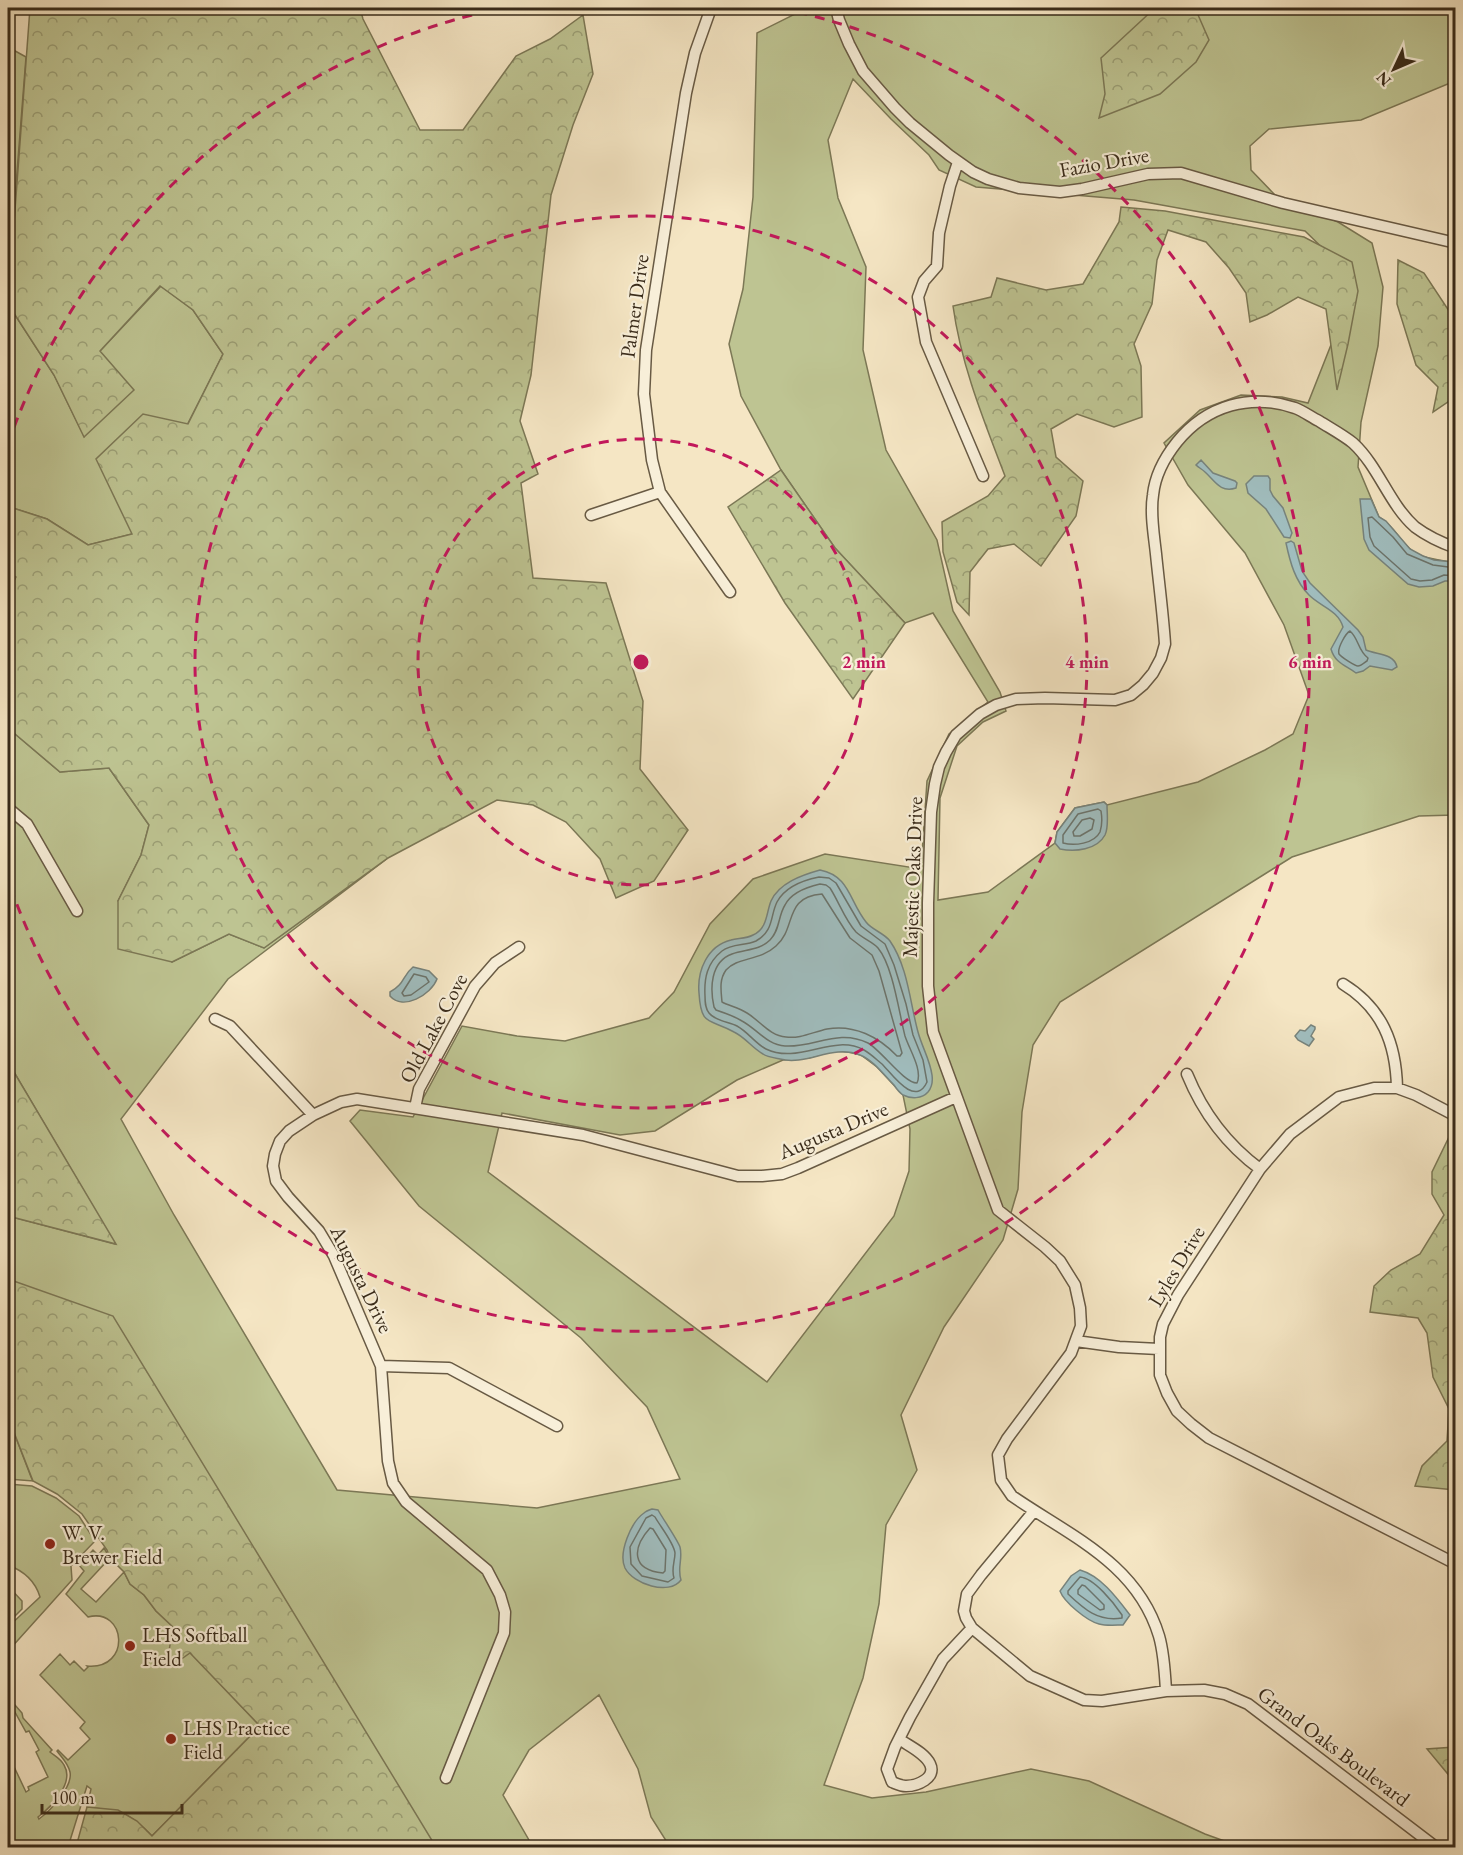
<svg xmlns="http://www.w3.org/2000/svg" width="1463" height="1855" font-family="'EB Garamond',serif">
  <defs>
    <pattern id="forest-crowns" width="20" height="18" patternUnits="userSpaceOnUse" patternTransform="scale(1.5)"><rect width="20" height="18" fill="#bec492"/><path d="M2 6a3 3 0 1 1 6 0M12 15a3 3 0 1 1 6 0" fill="none" stroke="#9b9f76"/></pattern>
  </defs>
  <rect width="100%" height="100%" fill="#f5e6c4"/>
  <filter id="stains"><feTurbulence type="fractalNoise" baseFrequency=".00333" numOctaves="4"/><feColorMatrix values="0 0 0 0 .2 0 0 0 0 .09 0 0 0 0 .02 0 0 0 .5 -.17"/></filter>
  <radialGradient id="worn" r=".72"><stop offset=".6" stop-color="#630" stop-opacity="0"/><stop offset="1" stop-color="#630" stop-opacity=".3"/></radialGradient>
  <!-- green -->
  <path fill="#bec492" stroke="#7c7856" stroke-width="1.5" fill-rule="evenodd" d="M807,8H1455V81L1361,120L1269,129L1250,146L1251,170L1275,195L1338,222L1372,243L1383,287L1378,346L1361,422L1358,467L1379,517C1393,525 1398,538 1409,548C1422,560 1440,559 1455,563V815L1419,816L1292,857L1060,1002L1033,1045L1022,1112L1018,1189L1003,1240L944,1327L901,1415L917,1470L886,1525L879,1604L863,1678L824,1785L872,1798L926,1792L1031,1769L1089,1781L1205,1834L1241,1847H670L651,1817L638,1769L599,1695L529,1750L503,1795L533,1847H436L8,1281V1216L115,1244L8,1062V728L60,772L109,768L149,825L141,855L118,901L172,962L229,934L264,948L388,858L228,979L121,1119L174,1215L337,1490L537,1508L680,1479L647,1407L581,1338L419,1206L350,1121L360,1110L413,1117L462,1026L517,1036L565,1041L649,1018L674,992L710,924L753,879L825,854L921,869L927,781L949,734L988,702L933,613L905,623L835,548L781,470L741,396L729,344L743,289L753,197L757,33ZM853,79L891,119L929,155L939,170L976,187L1134,200L1305,231L1339,264L1340,322L1308,403L1282,397L1241,395L1200,410L1164,443L1188,485L1245,553L1284,625L1309,695L1293,734L1265,750L1198,782L1107,805L1104,802L1075,808L1057,832L1055,843L988,892L938,900L940,798L957,746L983,722L1006,711L1000,692L953,611L937,540L886,450L863,350L866,267L838,198L828,140ZM831,1051L848,1052L861,1055L877,1067L903,1095L910,1129L909,1171L894,1216L767,1382L488,1172L502,1113L620,1135L655,1131L737,1080L783,1060L809,1058Z
    M8,47L26,57L8,287Z
    M161,286L193,310L223,354L132,534L88,545L47,519L13,508L8,510V304L54,375L84,436L100,351Z
    M8,1417L31,1477L33,1481L8,1479Z
    M8,1484L32,1486L56,1498L79,1516L95,1541L71,1566L72,1580L10,1649H8V1627L40,1597C35,1580 24,1571 8,1565Z
    M104,1548L110,1558L81,1589L96,1602L124,1572L130,1584L144,1595L156,1611L173,1627L190,1652L260,1726L152,1836C128,1811 121,1811 87,1807L91,1789L87,1786L68,1847H8V1754L26,1792L29,1790L28,1787L48,1777L36,1752L39,1750L29,1731L26,1732L11,1705L8,1707V1697L22,1713L23,1718L52,1750L50,1752C55,1756 61,1759 64,1765C75,1783 51,1807 38,1817L39,1819C50,1811 73,1787 70,1772C68,1763 62,1758 57,1751L58,1750L68,1760L90,1739L80,1728L85,1722L40,1675L60,1654L70,1665L74,1661L84,1671L88,1667L87,1666C132,1670 126,1607 88,1617L66,1594L84,1571L79,1565L93,1550L98,1555Z
    M8,1586L22,1601V1609L8,1623Z"/>
  <!-- forest -->
  <path fill="url(#forest-crowns)" stroke="#7c7856" stroke-width="1.5" d="M30,8H360L363,19L420,130H463L516,56L550,39L583,15L593,74L573,125L551,195L531,375L520,421L538,474L521,483L533,578L606,583L643,701L640,769L688,830L654,881L616,898L600,859L566,822L533,805L497,800L388,858L264,948L229,934L172,962L118,949V901L141,855L149,825L109,768L60,772L8,728V593L16,577L8,572V510L13,508L47,519L88,545L132,534L96,459L143,414L188,424L223,354L193,310L160,286L100,351L134,390L84,437L54,375L8,304Z
    M1155,8H1195L1209,40L1196,62L1160,94L1099,118L1105,94L1101,58Z
    M1121,207L1165,211L1304,237L1352,262L1358,291L1348,344L1337,390L1326,309L1298,297L1267,315L1250,322L1246,293L1229,268L1206,242L1168,230L1157,260L1152,304L1134,344L1141,366L1142,417L1114,427L1077,414L1051,429L1056,457L1083,481L1076,516L1041,566L1014,544L988,549L970,572L969,615L957,602L943,552L942,522L988,496L1005,476C984,421 961,365 953,306L991,297L997,278L1046,290L1083,284L1119,222Z
    M1398,260L1424,273L1455,320V397L1433,412L1438,387L1416,365L1397,304Z
    M781,470L835,548L905,623L853,699L785,603L728,507Z
    M8,1062L116,1244L8,1216Z
    M1450,1135L1456,1137L1455,1490L1415,1486L1422,1466L1447,1441L1449,1409L1433,1377L1427,1333L1418,1318L1370,1312L1374,1286L1391,1270L1420,1254L1444,1215L1432,1194V1172Z
    M8,1279L113,1316L436,1847H76L87,1807L118,1810L137,1821L152,1836L260,1726L190,1653L180,1660L168,1657L173,1627L156,1611L144,1595L130,1584L124,1572L110,1558L107,1550L82,1514L57,1494L33,1481L8,1417Z
    M1455,1747H1456L1455,1780L1452,1779L1427,1749Z"/>
  <!-- water -->
  <path fill="#a0bdbe" stroke="#77837c" stroke-width="1.5" d="M1201,460L1213,473L1235,481L1237,483L1236,488C1220,493 1215,481 1205,472C1202,469 1199,468 1196,465Z
    M1254,476H1268L1270,479V490L1273,496L1283,508L1292,533L1290,538L1284,537L1266,509L1248,493L1246,484Z
    M1360,499H1371L1379,517L1386,521L1410,549L1423,556L1434,560L1453,562L1455,564V581H1445L1433,586L1419,587L1408,584L1369,550L1364,539Z
    M1291,541L1294,543L1302,571L1310,583L1358,630L1363,637L1366,650C1377,655 1394,653 1397,667L1392,670L1370,666L1363,671L1356,673C1345,665 1335,663 1331,649L1343,627C1338,610 1321,607 1309,595C1295,581 1290,562 1286,543Z
    M1104,802L1107,805C1107,814 1109,827 1105,835C1097,850 1075,852 1060,849L1055,843L1057,832L1075,808Z
    M820,870C850,876 849,901 866,922C872,930 884,933 890,941C908,967 910,1003 918,1032C922,1047 930,1060 932,1075C933,1082 932,1087 928,1092C922,1099 911,1099 903,1095C900,1093 896,1088 894,1085C884,1075 873,1060 860,1055C832,1044 807,1066 780,1059C775,1058 767,1057 763,1054C752,1048 745,1037 734,1032C709,1018 701,1027 699,993C697,971 707,946 731,940C738,938 746,939 753,935C768,928 766,913 771,901C779,883 802,875 820,870Z
    M413,967L429,971L437,979C431,995 403,1011 390,996V992C405,984 402,976 413,967Z
    M1311,1025L1315,1027V1029L1311,1036L1314,1039L1309,1046L1298,1040L1295,1036L1300,1030L1305,1031Z
    M652,1509L658,1510C663,1519 677,1539 680,1547C683,1559 677,1568 681,1580C669,1596 633,1584 625,1568C618,1553 631,1522 644,1513C646,1511 649,1510 652,1509Z
    M1080,1570C1101,1576 1117,1598 1130,1615L1123,1625C1116,1625 1106,1626 1099,1624C1087,1621 1064,1602 1060,1591L1071,1576Z"/>
  <g fill="none" stroke-linecap="round" stroke-linejoin="round">
    <!-- shore -->
    <path stroke="#6c746c" stroke-width="1.5" d="M1456,568L1433,565L1407,554L1393,537L1372,517L1368,518L1370,537L1374,546L1411,579L1420,581L1432,580L1444,575L1456,576
      M1350,631C1359,639 1358,651 1368,658L1367,661C1365,662 1361,666 1358,666C1355,666 1341,657 1339,654C1337,648 1346,633 1350,631Z
      M1098,809L1101,811C1102,817 1102,826 1100,832C1094,844 1074,846 1063,843V835L1078,814Z
      M1090,818L1094,820L1092,829L1080,836H1074L1073,832L1082,820Z
      M819,877L829,878L836,883L861,926L885,944L894,965L906,1004L913,1035L923,1060L927,1082C915,1108 892,1074 882,1064C877,1060 871,1054 864,1050C833,1033 799,1065 766,1049C756,1044 748,1032 737,1026C729,1022 715,1021 709,1013C705,1008 705,1002 705,996C704,978 707,963 722,951C732,943 745,946 756,941C774,931 770,916 777,902C785,887 804,880 819,877Z
      M820,884L826,885L830,888C839,902 845,920 856,932C862,938 873,942 878,948C893,966 899,1013 905,1036C909,1049 923,1070 917,1083C904,1083 882,1051 868,1043C838,1028 814,1048 785,1046C767,1045 757,1029 742,1021C734,1016 725,1013 716,1010L714,1007C710,989 710,962 732,954C745,949 759,951 770,940C780,930 778,916 785,905C791,893 807,887 820,884Z
      M822,894L850,938L872,955L879,971L902,1053L900,1056H897C879,1037 854,1024 827,1029C813,1032 800,1039 786,1037C770,1036 760,1021 747,1013C739,1008 730,1006 722,1002C721,990 719,980 726,970C737,957 760,961 776,946C797,928 783,897 822,894Z
      M414,974L426,977L429,982L411,995L404,996L402,993Z
      M652,1515L655,1517C660,1526 674,1543 675,1553C675,1561 671,1569 674,1578L668,1582L642,1576L631,1564L630,1547L646,1518Z
      M650,1528L653,1529L666,1550L665,1571L663,1573C631,1570 632,1548 650,1528Z
      M1080,1577C1094,1578 1114,1603 1122,1615V1618C1098,1622 1084,1609 1068,1594V1591Z
      M1082,1585L1085,1586L1104,1605V1609L1100,1610L1078,1594V1590Z"/>
    <!-- minor casing -->
    <g stroke="#685a44" stroke-width="13">
      <path id="minor" d="M711,8L695,53L686,93L646,350L644,394L652,460L660,492L730,592
        M836,8L839,20L849,44L863,71L895,108L910,123L949,155L973,172L988,179L1019,188L1060,192L1082,189L1148,174L1181,173L1283,203L1456,243
        M958,162L950,186L939,233L937,266L924,281L918,297L926,342L983,476
        M591,515L660,492
        M8,808L27,824L77,911
        M1343,984C1382,1008 1396,1043 1397,1088
        M215,1019L230,1026L313,1115
        M1187,1074C1203,1113 1226,1144 1260,1169
        M415,1108L419,1089L475,986L495,963L519,947
        M1456,1116L1416,1095L1397,1088H1374L1339,1097L1290,1134L1260,1169L1178,1295L1163,1324L1160,1337V1375L1167,1393L1177,1411L1191,1424L1209,1438L1456,1564
        M1076,1341L1119,1347L1159,1349
        M381,1366L449,1368L557,1426
        M1034,1511L981,1575L967,1594L964,1611L966,1618L972,1628L1030,1676L1084,1700L1102,1701L1166,1691L1204,1690L1225,1694L1248,1704L1437,1848
        M1166,1691C1165,1673 1164,1653 1159,1636C1137,1563 1070,1536 1012,1496L1001,1480L998,1455L1007,1439L1071,1353L1081,1326L1080,1308L1075,1285L1060,1261L1045,1247L998,1210L933,1032L928,986V903L931,812L935,784L939,767L946,752L956,735L980,714L996,705L1016,699L1045,698L1115,700L1131,695L1143,685L1153,673L1161,658L1165,644C1163,614 1159,584 1156,554C1154,535 1150,514 1153,495C1155,475 1165,457 1177,442C1207,405 1251,393 1295,408C1303,411 1311,417 1319,421C1330,428 1343,435 1353,443C1379,467 1389,504 1415,527C1427,536 1442,543 1456,548
        M899,1739C909,1746 925,1753 930,1764C937,1778 917,1786 906,1786C901,1786 897,1784 892,1782L887,1769L895,1747L910,1717L943,1659L972,1628
        M446,1778L504,1633L505,1612L500,1595L487,1570L406,1502L393,1483L388,1461L381,1366L334,1256L319,1231L288,1197L276,1181L273,1166L275,1154L280,1141L289,1131L313,1115L341,1102L357,1099L583,1135L738,1176H762L782,1174L798,1168L956,1097"/>
    </g>
    <!-- minor -->
    <use href="#minor" stroke="#f8efd9" stroke-width="10"/>
  </g>
  <!-- distance rings -->
  <g fill="none" stroke="#c2185b" stroke-width="3" stroke-dasharray="10 8">
    <circle cx="641" cy="662" r="223"/>
    <circle cx="641" cy="662" r="446"/>
    <path d="M8 444A669 669 0 0 1 502 8M780 8A669 669 0 1 1 8 880"/>
  </g>
  <!-- markers -->
  <g fill="#8f2418" stroke="#f8efd9" stroke-width="2">
    <circle cx="50" cy="1544" r="6"/>
    <circle cx="130" cy="1646" r="6"/>
    <circle cx="171" cy="1739" r="6"/>
  </g>
  <g text-anchor="middle" dominant-baseline="central" stroke-width="4.5" stroke-linejoin="round" paint-order="stroke">
    <!-- street labels -->
    <g font-size="21" fill="#392b1a" stroke="#f8efd9">
      <text transform="translate(1104 162) rotate(-10)">Fazio Drive</text>
      <text transform="translate(634 306) rotate(-82)">Palmer Drive</text>
      <text transform="translate(912 877) rotate(-88)">Majestic Oaks Drive</text>
      <text transform="translate(433 1028) rotate(-62)">Old Lake Cove</text>
      <text transform="translate(833 1130) rotate(-23)">Augusta Drive</text>
      <text transform="translate(1176 1266) rotate(-59)">Lyles Drive</text>
      <text transform="translate(362 1279) rotate(64)">Augusta Drive</text>
      <text transform="translate(1334 1746) rotate(37)">Grand Oaks Boulevard</text>
    </g>
    <!-- poi labels -->
    <g font-size="21" fill="#392b1a" stroke="#f8efd9" text-anchor="start">
      <text x="62" y="1532">W. V.<tspan x="62" dy="24">Brewer Field</tspan></text>
      <text x="142" y="1634">LHS Softball<tspan x="142" dy="24">Field</tspan></text>
      <text x="183" y="1727">LHS Practice<tspan x="183" dy="24">Field</tspan></text>
    </g>
  </g>
  <circle cx="641" cy="662" r="9" fill="#c2185b" stroke="#f8efd9" stroke-width="3"/>
  <g font-size="18" text-anchor="middle" font-weight="bold" fill="#c2185b" stroke="#f8efd9" stroke-width="4.5" stroke-linejoin="round" paint-order="stroke">
    <text x="864" y="668">2 min</text>
    <text x="1087" y="668">4 min</text>
    <text x="1310" y="668">6 min</text>
  </g>
  <!-- margin -->
  <rect width="1463" height="1855" fill="none" stroke="#f5e6c4" stroke-width="30"/>
  <rect x="9" y="9" width="1445" height="1837" fill="none" stroke="#392b1a" stroke-width="3"/>
  <rect x="15" y="15" width="1433" height="1825" fill="none" stroke="#392b1a" stroke-width="1.5"/>
  <!-- north arrow -->
  <g transform="translate(1394 69) rotate(226)" stroke="#f8efd9" stroke-width="4.5" paint-order="stroke">
  <path d="M0-4.5L10 22L0 15L-10 22Z" fill="#392b1a"/>
  <text y="-9" font-size="16" font-weight="bold" text-anchor="middle" fill="#392b1a">N</text>
  </g>
  <!-- scale -->
  <path d="M42 1804v9h140v-9" fill="none" stroke="#392b1a" stroke-width="3"/>
  <text x="51" y="1804" font-size="18" fill="#392b1a" stroke="#f8efd9" stroke-width="4.5" paint-order="stroke">100 m</text>
  <rect width="100%" height="100%" filter="url(#stains)"/>
  <rect width="100%" height="100%" fill="url(#worn)"/>
</svg>
